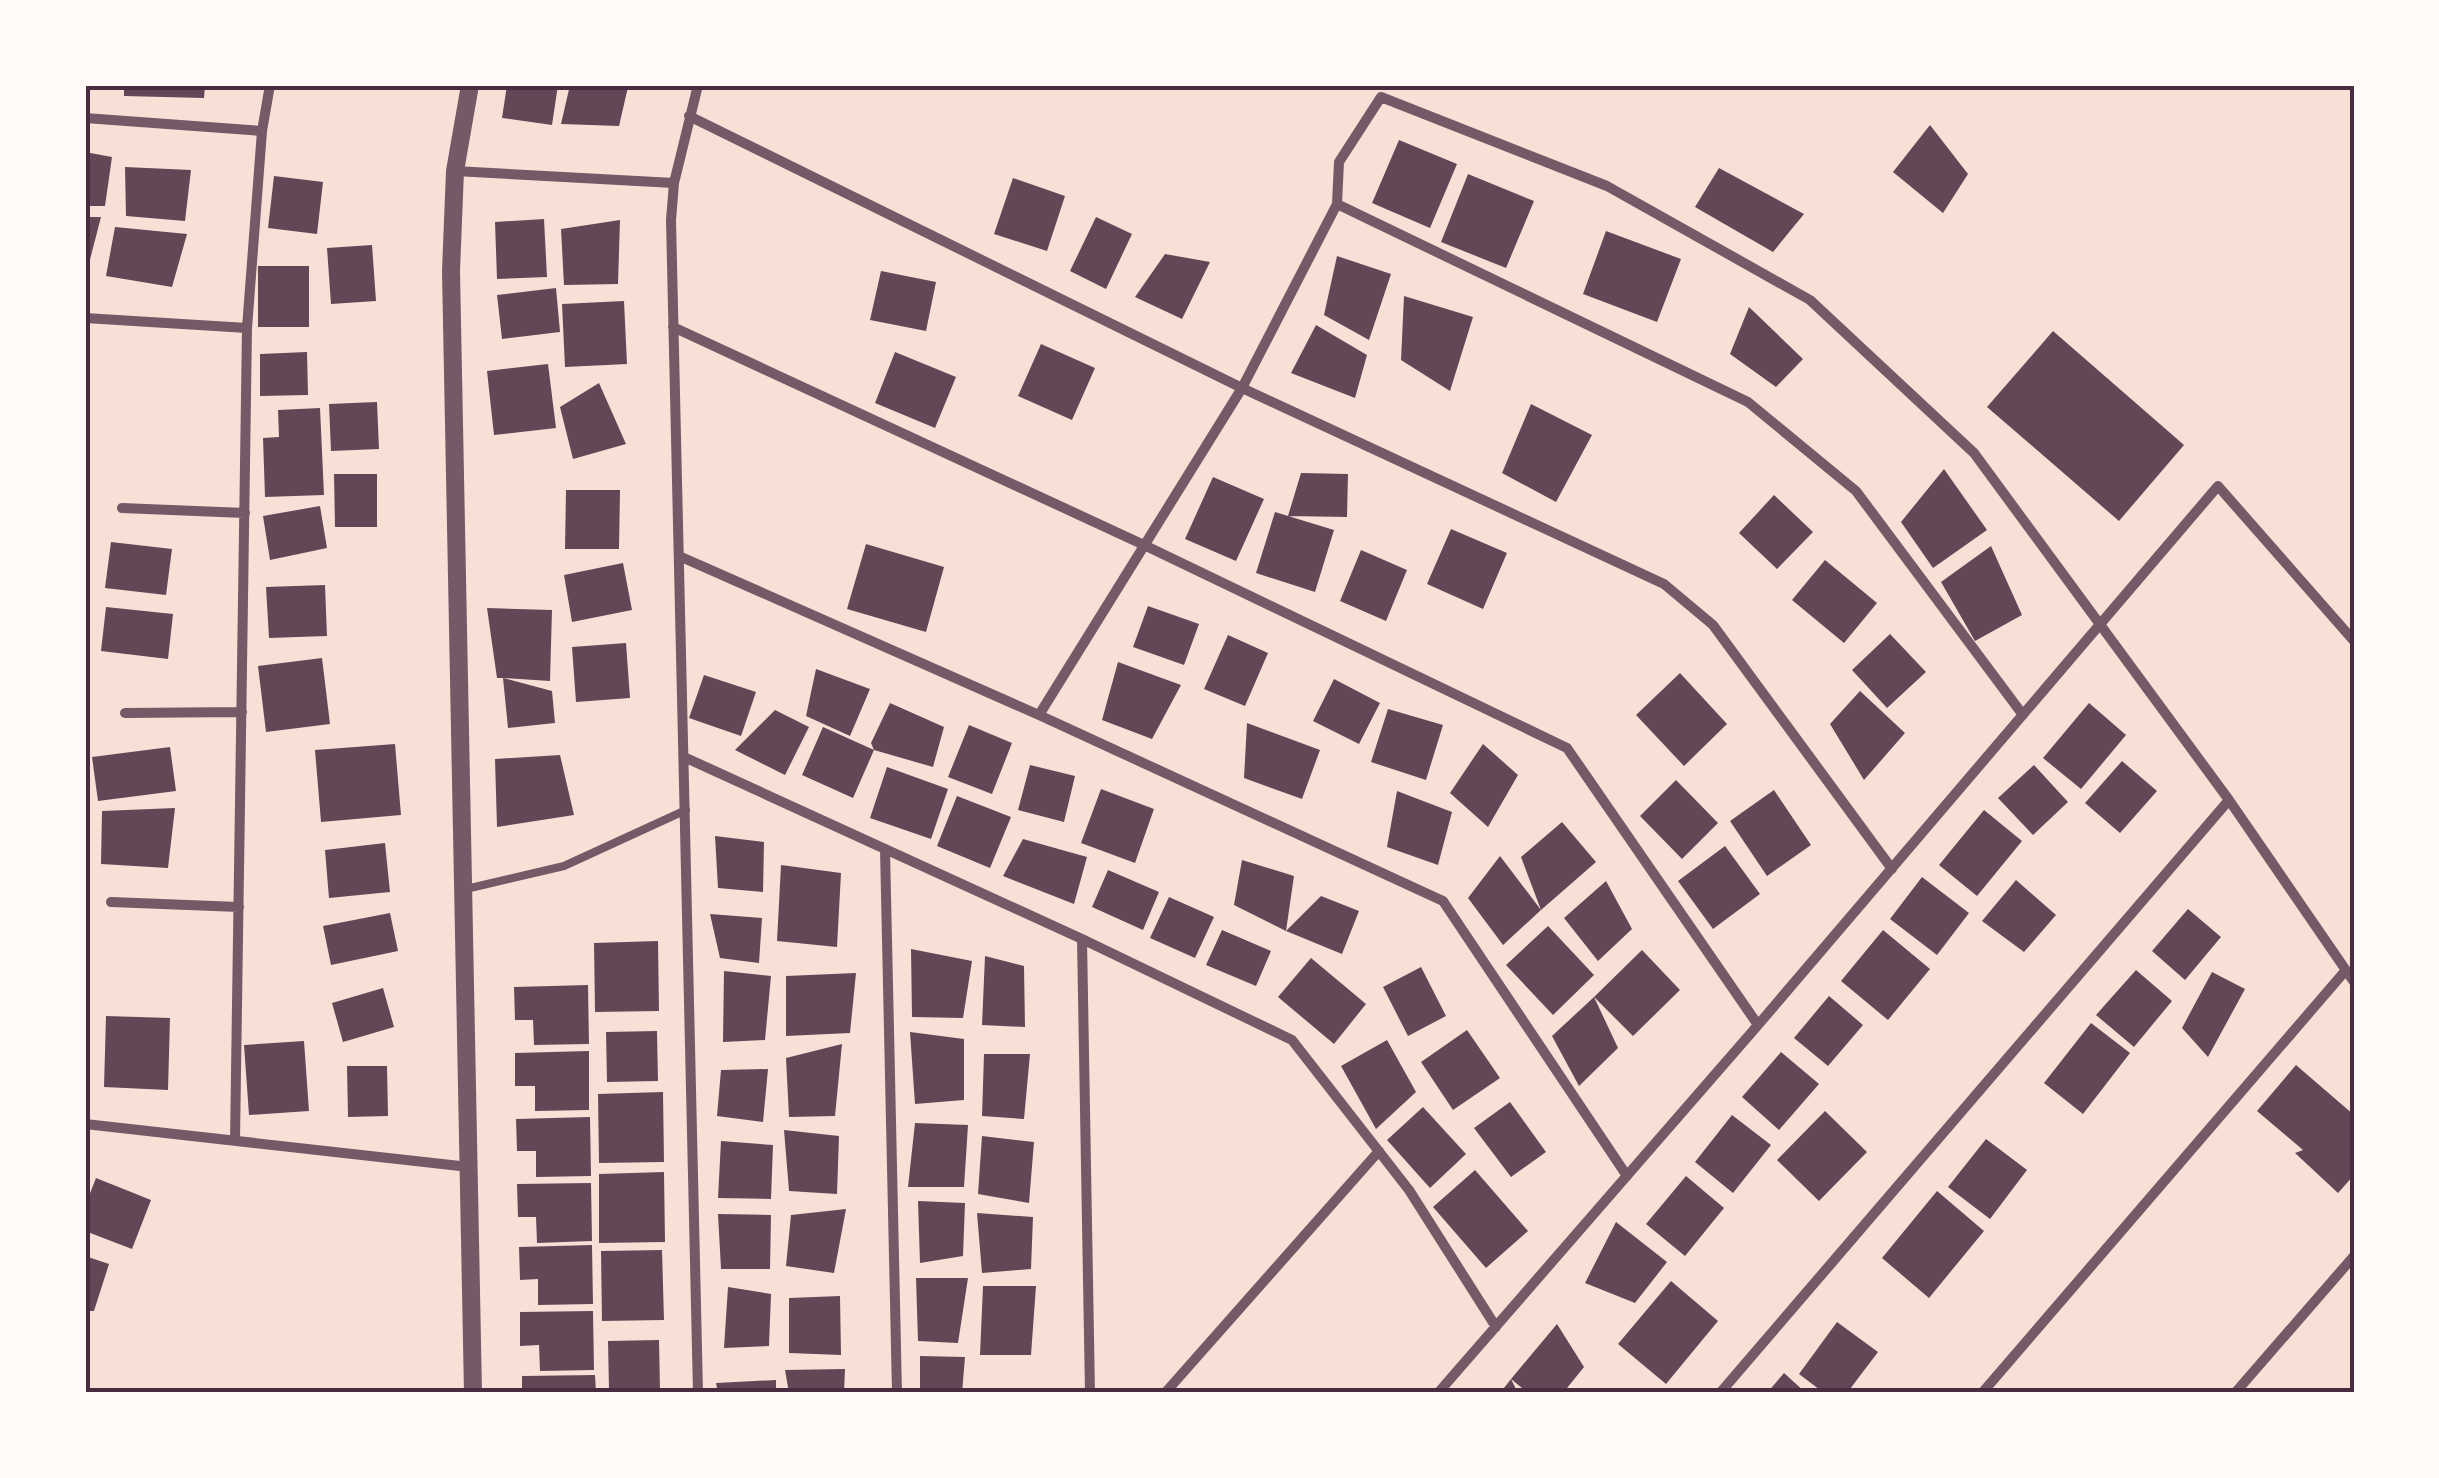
<svg xmlns="http://www.w3.org/2000/svg" width="2439" height="1478" font-family="Figtree,sans-serif">
  <rect width="100%" height="100%" fill="#f7e1d7"/>
  <!-- building -->
  <path fill="#644757" d="M124,85H205L204,98L124,96Z
    M507,85H558L552,125L502,118Z
    M570,85L628,87L619,126L561,124Z
    M1930,125L1968,174L1943,213L1893,172Z
    M1399,140L1457,164L1430,228L1372,203Z
    M85,152L112,157L105,206H85Z
    M125,167L191,170L185,221L126,216Z
    M1719,168L1804,214L1773,252L1695,207Z
    M1468,174L1534,201L1506,268L1441,242Z
    M274,176L323,182L317,234L268,228Z
    M1013,178L1065,196L1047,251L994,234Z
    M85,217H101L86,275H85Z
    M1096,217L1132,234L1106,289L1070,271Z
    M544,219L547,277L497,279L495,222Z
    M620,220L618,284L564,285L561,229Z
    M115,227L187,234L172,287L106,276Z
    M1606,231L1681,259L1657,322L1583,294Z
    M372,245L376,301L331,304L327,248Z
    M1165,254L1210,262L1182,319L1135,297Z
    M1337,256L1391,274L1369,340L1324,315Z
    M258,266H309V327H258Z
    M881,271L936,282L926,331L870,320Z
    M556,288L560,332L502,339L497,295Z
    M1404,296L1473,317L1450,391L1401,360Z
    M624,301L627,364L565,367L562,304Z
    M1749,307L1803,359L1776,387L1730,354Z
    M1316,325L1367,355L1355,398L1291,373Z
    M2053,331L2184,445L2119,521L1987,407Z
    M1041,344L1095,368L1072,420L1018,396Z
    M307,352L308,395L260,396V354Z
    M895,352L956,377L935,428L875,403Z
    M548,364L556,428L494,435L487,371Z
    M599,383L626,444L573,459L560,407Z
    M377,402L379,449L331,451L329,404Z
    M1531,404L1592,435L1556,502L1502,473Z
    M320,408L324,495L265,497L263,438L279,437L278,410Z
    M1944,469L1987,530L1933,568L1901,522Z
    M1301,473L1348,474L1347,517L1288,516Z
    M334,474H377V527H335Z
    M1213,477L1264,499L1236,561L1185,539Z
    M566,490H620L619,549H565Z
    M1774,495L1813,532L1777,569L1739,533Z
    M320,506L327,548L270,560L263,516Z
    M1275,512L1334,530L1315,592L1256,573Z
    M1451,529L1507,553L1483,609L1427,584Z
    M111,542L172,549L166,595L105,588Z
    M866,544L944,567L926,632L847,609Z
    M1991,546L2022,615L1975,641L1941,582Z
    M1361,550L1407,570L1386,621L1340,601Z
    M1825,560L1877,603L1844,643L1792,600Z
    M623,563L632,610L572,622L564,575Z
    M325,585L327,636L269,638L266,587Z
    M1148,606L1199,624L1184,665L1133,647Z
    M106,607L173,614L168,659L101,651Z
    M487,608L552,610L550,681L503,678L552,691L555,723L508,728L503,678H497Z
    M1890,634L1926,672L1887,708L1852,670Z
    M1228,635L1268,653L1245,706L1204,689Z
    M626,643L630,698L576,702L572,647Z
    M322,658L330,724L266,732L258,666Z
    M1118,662L1181,685L1152,739L1102,720Z
    M816,669L870,689L850,736L806,716Z
    M1680,673L1727,724L1684,766L1636,715Z
    M704,675L756,692L741,736L689,718Z
    M1334,679L1380,703L1359,744L1313,721Z
    M1860,691L1905,733L1864,780L1830,724Z
    M890,703L944,727L933,767L874,750L853,798L802,775L823,727L874,750L871,743Z
    M2089,703L2126,735L2081,789L2043,758Z
    M1388,709L1443,725L1426,780L1371,762Z
    M775,710L809,727L785,775L735,750Z
    M1247,723L1320,750L1302,799L1244,778Z
    M969,725L1012,743L992,794L948,777Z
    M395,744L401,815L321,822L315,750Z
    M1483,744L1518,775L1488,827L1450,793Z
    M170,747L176,791L98,801L92,757Z
    M560,755L574,815L497,827L495,759Z
    M2122,761L2157,791L2120,833L2085,803Z
    M1030,765L1075,776L1064,822L1018,810Z
    M2034,765L2068,802L2033,835L1998,798Z
    M887,767L948,789L931,839L870,818Z
    M1676,780L1718,823L1682,859L1640,816Z
    M1101,789L1154,809L1135,863L1081,843Z
    M1774,790L1811,845L1767,876L1730,821Z
    M1397,791L1452,812L1438,865L1387,847Z
    M957,796L1011,817L990,868L937,846Z
    M175,808L168,868L101,864L102,811Z
    M1984,810L2022,841L1977,896L1939,865Z
    M1562,822L1596,862L1541,910L1521,857Z
    M715,836L764,842L763,892L718,888Z
    M1023,839L1087,857L1074,904L1003,876Z
    M385,843L390,892L329,898L325,850Z
    M1725,846L1760,894L1713,929L1678,881Z
    M1500,856L1541,910L1503,945L1468,898Z
    M1242,860L1294,876L1286,931L1234,905Z
    M781,865L841,873L837,947L777,941Z
    M1108,870L1159,892L1143,930L1092,907Z
    M1922,877L1969,913L1937,955L1890,919Z
    M2016,880L2056,915L2024,952L1982,921Z
    M1606,881L1632,929L1598,961L1564,918Z
    M1321,896L1359,911L1342,954L1286,931Z
    M1169,897L1214,917L1195,958L1150,938Z
    M2188,909L2221,937L2185,980L2152,951Z
    M390,913L398,951L331,965L323,926Z
    M710,914L762,918L759,963L720,958Z
    M1548,926L1594,975L1553,1015L1506,965Z
    M1222,930L1271,951L1256,986L1206,965Z
    M1883,930L1930,969L1888,1020L1841,981Z
    M658,941L659,1011L595,1012L594,943Z
    M911,949L972,961L963,1018L912,1017Z
    M1642,950L1680,990L1633,1036L1594,997Z
    M985,956L1024,966L1025,1027L982,1025Z
    M1311,958L1366,1004L1334,1044L1278,997Z
    M1421,967L1446,1016L1408,1036L1383,987Z
    M2136,970L2172,1001L2134,1047L2096,1015Z
    M724,971L771,976L765,1040L723,1042Z
    M2212,972L2245,989L2208,1057L2182,1028Z
    M856,973L850,1033L786,1036V976Z
    M588,985L589,1044L534,1045L533,1020H515L514,987Z
    M383,988L394,1027L343,1042L332,1003Z
    M1829,996L1863,1025L1828,1066L1794,1038Z
    M1594,997L1618,1048L1579,1086L1552,1036Z
    M106,1016L170,1018L168,1090L104,1087Z
    M2091,1023L2130,1053L2083,1114L2044,1083Z
    M1467,1030L1500,1078L1453,1110L1421,1062Z
    M657,1031L658,1081L607,1082L606,1032Z
    M910,1032L964,1039V1100L915,1104Z
    M1387,1040L1416,1092L1376,1129L1341,1066Z
    M304,1041L309,1111L249,1115L244,1045Z
    M842,1044L835,1116L789,1117L786,1058Z
    M589,1051V1110L535,1111V1086H515V1053Z
    M1781,1052L1819,1084L1779,1130L1742,1097Z
    M984,1054H1030L1024,1119L982,1116Z
    M2296,1065L2354,1115V1175L2338,1193L2295,1153L2303,1150L2257,1111Z
    M347,1066H387L388,1116L348,1117Z
    M768,1069L763,1122L717,1116L721,1070Z
    M663,1092L664,1162L599,1163L598,1094Z
    M1510,1102L1546,1152L1511,1177L1474,1128Z
    M1423,1107L1466,1154L1430,1188L1387,1140Z
    M1825,1111L1867,1152L1819,1201L1777,1160Z
    M1732,1115L1771,1145L1733,1193L1695,1162Z
    M590,1117L591,1176L536,1177V1151H517L516,1119Z
    M915,1123L968,1125L964,1187H908Z
    M784,1130L839,1136L837,1194L789,1191Z
    M982,1136L1034,1142L1029,1203L978,1194Z
    M1986,1139L2027,1170L1990,1219L1948,1187Z
    M721,1141L773,1145L771,1199L718,1198Z
    M1475,1170L1528,1231L1486,1268L1433,1207Z
    M664,1172L665,1242L599,1243V1174Z
    M1686,1176L1724,1208L1685,1256L1646,1224Z
    M96,1178L151,1200L132,1249L85,1231V1206Z
    M591,1183L592,1241L537,1243L536,1217H518L517,1184Z
    M1937,1191L1984,1231L1929,1298L1882,1258Z
    M918,1201L965,1203L963,1256L920,1263Z
    M846,1209L834,1273L786,1266L791,1215Z
    M977,1213L1033,1217L1031,1269L982,1273Z
    M718,1214L771,1215L770,1269H721Z
    M1616,1222L1667,1262L1635,1303L1585,1283Z
    M592,1245L593,1304L538,1305V1279L520,1280L519,1247Z
    M662,1250L664,1320L602,1321L601,1251Z
    M85,1256L109,1264L94,1311H85Z
    M916,1278H968L958,1343L918,1341Z
    M1671,1281L1718,1321L1666,1384L1618,1344Z
    M983,1286H1036L1031,1355H980Z
    M728,1287L771,1294L769,1346L724,1348Z
    M840,1296L841,1355L789,1353V1298Z
    M593,1311L594,1370L540,1371L539,1345L520,1346V1312Z
    M1837,1322L1878,1352L1847,1393H1824L1799,1374Z
    M1557,1324L1584,1367L1563,1393H1528L1511,1379L1518,1393H1500L1511,1379Z
    M659,1340L660,1390L609,1391L608,1341Z
    M920,1356L965,1357L962,1393H920Z
    M845,1369L844,1393H789L785,1370Z
    M1784,1373L1806,1393H1767Z
    M595,1375L596,1393H522V1376Z
    M776,1380V1393H718L716,1383Z"/>
  <g fill="none" stroke-linecap="round" stroke-linejoin="round">
    <!-- service -->
    <path stroke="#755966" stroke-width="8" d="M466,889L564,866L686,810"/>
    <!-- minor -->
    <path stroke="#755966" stroke-width="10" d="M689,116L1242,388L1664,584L1713,625L1892,869
      M85,118L262,131
      M455,171L674,183
      M1337,204L1748,402L1856,491L2023,715
      M85,318L247,328
      M673,327L1144,545L1567,748L1758,1025
      M122,508L245,513
      M679,556L1039,715L1443,901L1627,1176
      M125,713L242,712
      M1039,715L1242,388L1337,204L1339,162L1381,97L1607,186L1810,300L1974,453L2229,800L2354,982
      M684,757L1082,939L1292,1040L1409,1190L1496,1327
      M885,849L897,1393
      M111,902L239,907
      M1082,939L1090,1393
      M85,1124L469,1167
      M235,1141L247,328L262,131L270,85
      M698,1393L671,220L674,183L698,85
      M1165,1393L1379,1151
      M1438,1393L1758,1025L2218,486L2354,641
      M1720,1393L2229,800
      M1982,1393L2346,970
      M2235,1393L2354,1256"/>
    <!-- tertiary -->
    <path stroke="#755966" stroke-width="18" d="M470,85L455,171L451,271L473,1393"/>
  </g>
  <!-- border -->
  <rect width="2439" height="1478" fill="none" stroke="#fffaf5" stroke-width="175"/>
  <rect x="88" y="88" width="2264" height="1302" fill="none" stroke="#4a2c40" stroke-width="4"/>
</svg>
